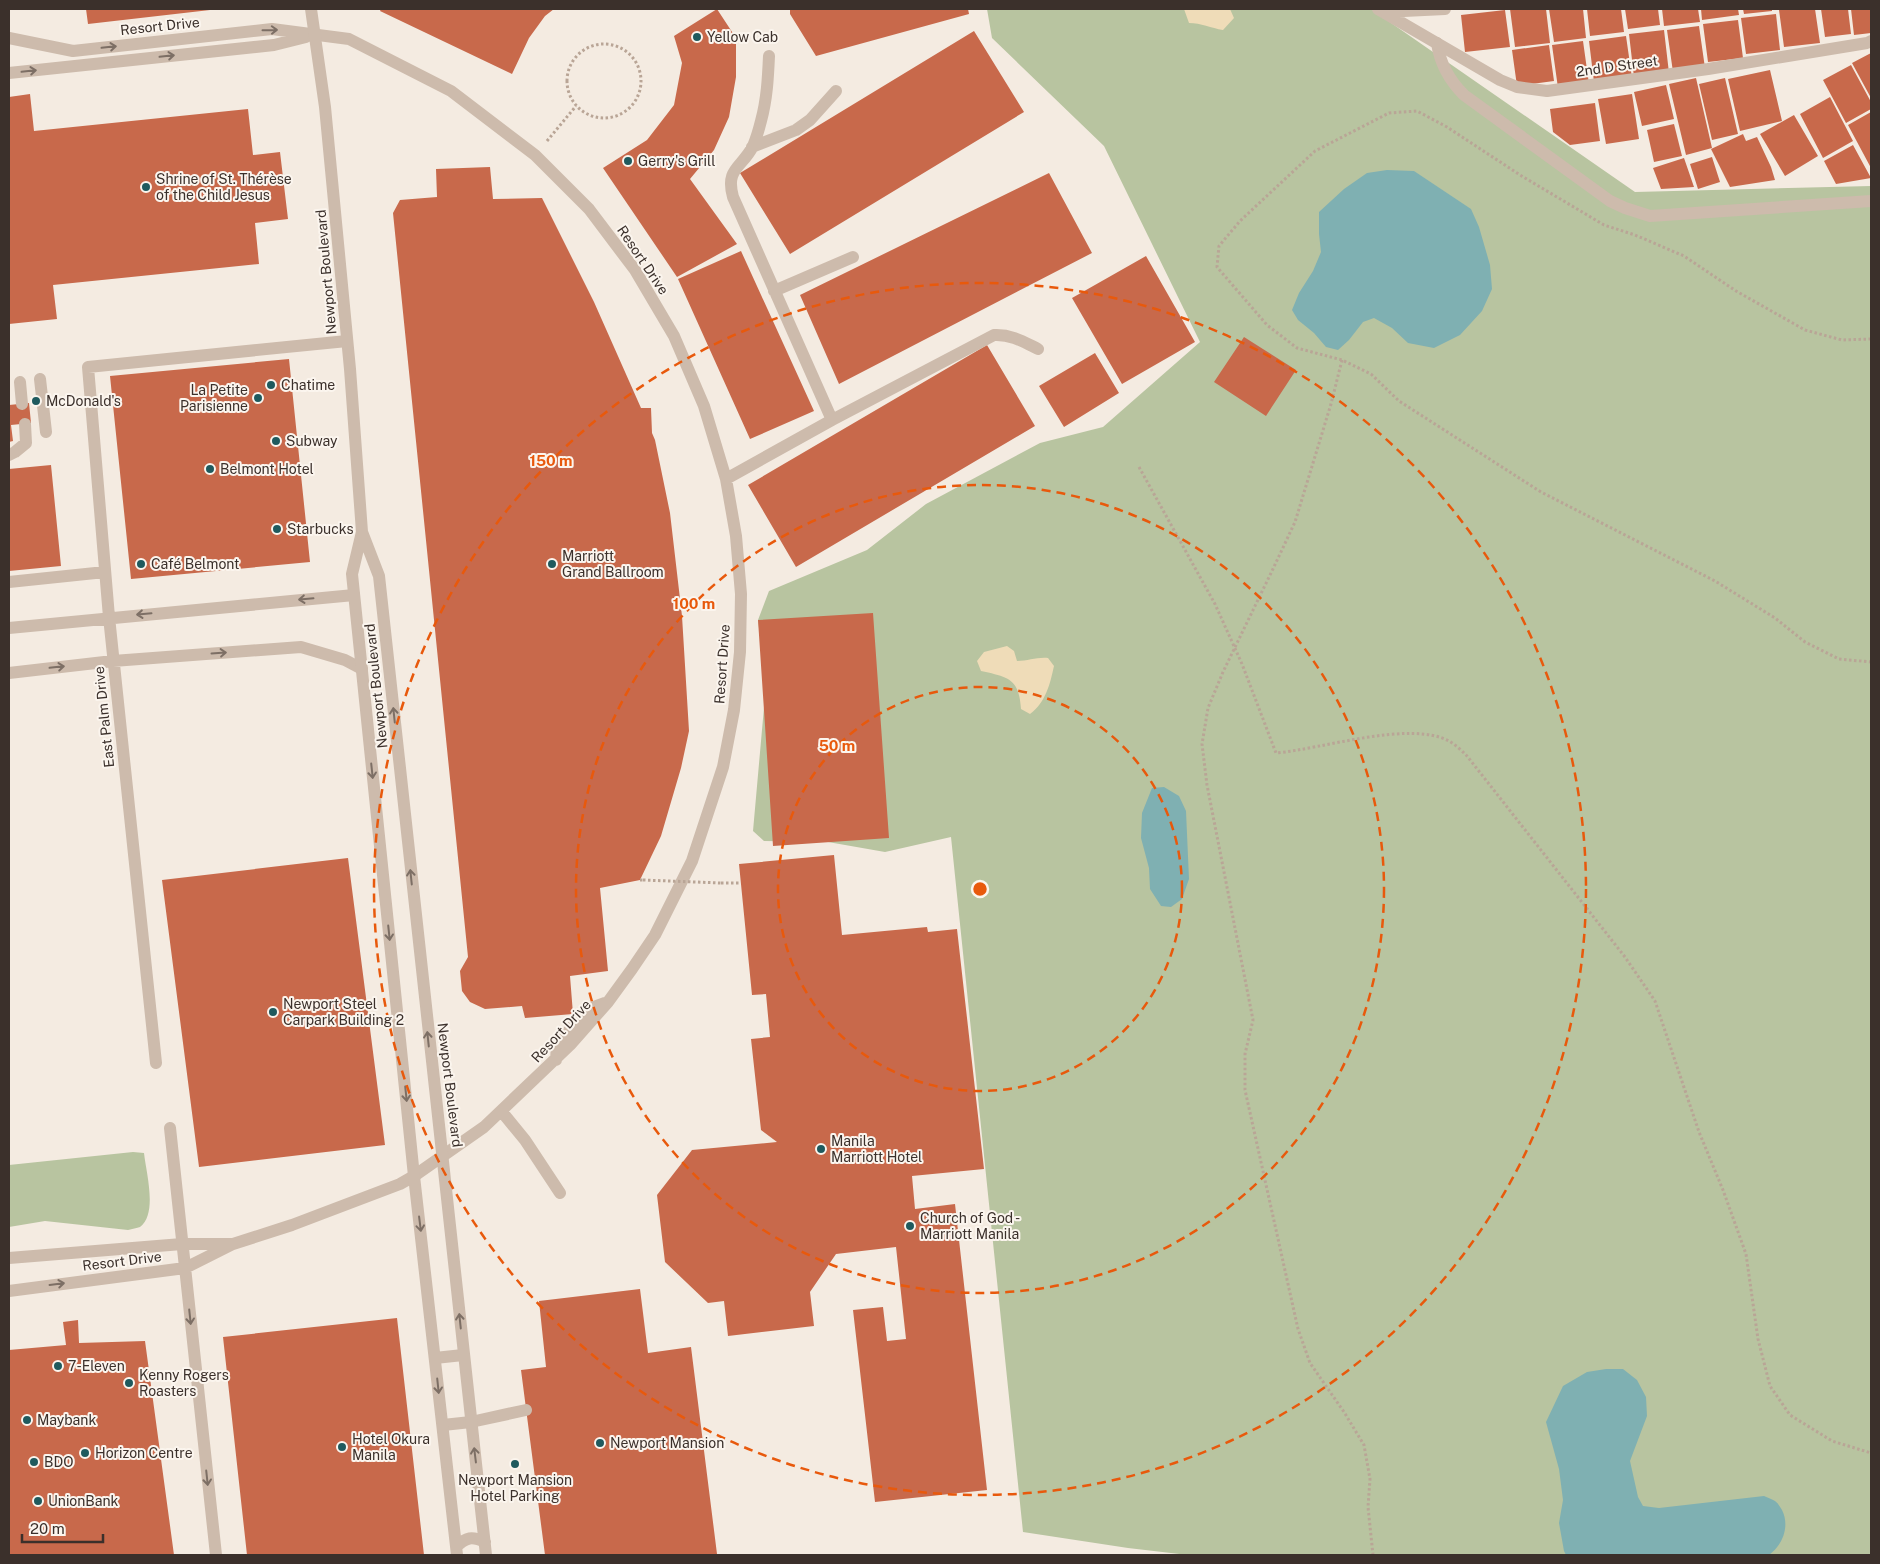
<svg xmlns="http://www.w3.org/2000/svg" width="1880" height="1564" font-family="'Public Sans',sans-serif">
  <rect width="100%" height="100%" fill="#f4ebe1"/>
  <!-- green -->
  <path fill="#b8c4a0" d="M987,9H1371L1635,192L1871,186V1555H1188L1128,1548L1023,1532L951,837L885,852L828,842L764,841L753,831L766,685L758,620L769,591L867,550L926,504L1040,443L1103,427L1200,342L1104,146L992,38Z
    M133,1152L144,1153C146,1172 158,1214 140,1227C137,1228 132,1229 128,1230L45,1221L9,1227V1165Z"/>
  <!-- sand -->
  <path fill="#efdcb8" d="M1184,9H1230L1234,18L1223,30C1211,28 1201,23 1189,23Z
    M1007,646L1014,651L1017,661C1028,661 1037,657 1048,658L1054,666C1050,684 1046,702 1030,714L1021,709C1019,678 1008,677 981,671L977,661L984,652Z"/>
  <!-- water -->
  <path fill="#7fb0b2" d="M1387,170L1414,171L1471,209L1479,227L1490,265L1492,289L1482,311L1460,335L1434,348L1408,343L1392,328L1374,318L1363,322L1349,340L1338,350L1326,347L1314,333L1298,320L1292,310L1299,293L1313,271L1321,252L1319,234V212L1344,189L1367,173Z
    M1164,787L1179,796L1186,811L1189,879L1182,899L1171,907L1161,906L1150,889L1149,868L1141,838L1142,813L1152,788Z
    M1606,1369H1623L1637,1380L1646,1397L1647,1416L1630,1461L1638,1497L1643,1506L1659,1508L1764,1496C1768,1498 1772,1499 1775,1501C1778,1503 1780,1507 1782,1510C1790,1526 1783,1545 1769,1555H1566L1564,1551L1559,1523L1563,1500L1559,1469L1546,1422L1563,1386L1587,1372Z"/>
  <!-- building -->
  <path fill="#c8694b" d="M86,9H210V10L88,24Z
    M381,9H554L545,16L529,38L512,74L380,11Z
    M717,9L736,38V77L729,117L714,150L690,179L737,244L677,277L603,168L647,140L674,105L682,63L674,36Z
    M790,9H968L969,14L816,56L790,14Z
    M1510,9H1546L1550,43L1515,47Z
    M1549,9H1583L1586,38L1554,42Z
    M1587,9H1621L1624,32L1590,36Z
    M1625,9H1658L1660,25L1628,29Z
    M1662,9H1698L1700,22L1664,26Z
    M1701,9H1738L1739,15L1702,20Z
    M1743,9H1772V11L1744,14Z
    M1791,9H1815L1820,43L1784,47L1779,10Z
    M1821,9H1848L1851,34L1825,37Z
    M1851,9H1871V33L1854,35Z
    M1505,10L1510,47L1465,52L1461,15Z
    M1776,14L1780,50L1746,54L1741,18Z
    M1738,20L1743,58L1708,62L1703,24Z
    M1699,26L1705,68L1673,72L1667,30Z
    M1664,30L1669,73L1634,77L1629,34Z
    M974,31L1024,112L790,254L740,173Z
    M1626,36L1632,78L1594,82L1589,41Z
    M1583,41L1589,84L1558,88L1552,45Z
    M1549,45L1554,81L1517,86L1512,50Z
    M1871,53V98L1852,63Z
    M1851,65L1871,102V109L1846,123L1823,80Z
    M1770,70L1782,121L1740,131L1728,79Z
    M1696,78L1712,148L1686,155L1669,84Z
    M1725,78L1738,134L1712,140L1699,84Z
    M1666,85L1674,119L1642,126L1634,92Z
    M30,94L34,131L248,109L253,155L280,152L288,219L255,223L259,264L53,285L57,319L9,324V97Z
    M1632,94L1639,139L1606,144L1598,99Z
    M1830,97L1853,141L1823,158L1800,114Z
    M1595,103L1600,141L1570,145L1553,132L1550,109Z
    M1871,112V168L1848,125Z
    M1794,115L1818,156L1785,176L1760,134Z
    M1674,124L1682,156L1654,162L1647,130Z
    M1743,134L1746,141L1757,137L1771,167L1775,180L1730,187L1711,149Z
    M1853,145L1871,178L1836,184L1824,161Z
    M1712,157L1720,182L1698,189L1690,164Z
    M1684,158L1694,187L1661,189L1653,168Z
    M490,167L493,199L542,198L594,302L641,408H651L652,433L655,440L670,513L682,616L689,731L681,768L661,836L640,880L600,888L608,971L570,976L573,1014L525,1018L522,1006L485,1009L470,1002L462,991L460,971L468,957L393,213L400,200L437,197L436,169Z
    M1049,173L1092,253L839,384L800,295Z
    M741,251L814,411L750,439L678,279Z
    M1146,256L1195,342L1122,384L1072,298Z
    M1244,337L1296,370L1266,416L1214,382Z
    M987,345L1035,426L796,567L748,485Z
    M1095,353L1119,393L1064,427L1039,386Z
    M289,359L310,562L131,579L110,376Z
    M29,403L31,423L11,425L13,441L9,442V405Z
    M51,465L61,566L9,571V469Z
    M873,613L889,838L773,846L758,620Z
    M834,855L842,935L927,927L928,932L957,929L984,1169L912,1176L915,1209L955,1204L987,1490L875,1502L853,1310L883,1307L887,1341L906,1339L896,1247L836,1254L810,1292L814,1326L728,1336L724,1301L708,1303L665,1262L657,1195L692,1150L777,1142L761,1130L751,1039L770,1037L766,994L752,995L739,864Z
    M348,858L385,1145L199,1167L162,880Z
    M640,1289L648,1353L691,1347L717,1554L545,1555L521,1370L546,1367L539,1301Z
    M397,1318L424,1555H247L223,1337Z
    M78,1320L79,1343L145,1341L174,1555H9V1350L66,1345L63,1322Z"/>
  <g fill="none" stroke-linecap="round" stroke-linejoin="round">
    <!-- path -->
    <path stroke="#b9a596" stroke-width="3" stroke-dasharray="2.5 2.5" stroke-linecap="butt" d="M567 81a37 37 0 1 1 74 0a37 37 0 1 1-74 0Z
      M547,141L576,106
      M1871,339L1842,340L1805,330L1736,291L1684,256L1635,235L1604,225L1520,175L1447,127L1417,111L1389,113L1315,151L1240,221L1219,246L1217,267L1267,325L1297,348L1342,360L1371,374L1399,401L1541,492L1715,581L1775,618L1805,642L1839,659L1871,662
      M1342,360L1331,404L1295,522L1272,571L1223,672L1208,708L1202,744L1207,785L1253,1020L1245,1054V1090L1298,1329L1310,1363L1344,1412L1364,1445L1370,1479L1368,1507L1373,1555
      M1139,467L1215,604L1242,664L1276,753C1322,749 1410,720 1449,741C1456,745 1462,751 1467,756L1625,957L1655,1001L1699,1132L1723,1190L1746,1254L1758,1339L1770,1386L1790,1415L1832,1441L1871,1453
      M640,880H643
      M721,883H741"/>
    <!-- service -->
    <path stroke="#cdbbac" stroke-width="12" d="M9,38L73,51L272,29L349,39L451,91L535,155L589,209L635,270L674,336L704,406L726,479L736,536L741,594L740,652L734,710L723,767L692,861L655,935L632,969L608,1002L570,1045L484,1127L414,1176L400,1184L292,1225L233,1244L185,1268L9,1291
      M1437,43C1440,64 1449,80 1464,95L1610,201L1625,208L1650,216L1871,201
      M769,56C768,78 767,99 761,121C759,129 756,139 753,146C742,168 725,168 733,197L832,420
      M9,73L274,45L306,37
      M752,147L796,130L810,120L836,91
      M774,291L853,257
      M40,379L46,432
      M20,382L22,404
      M9,455L15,452L26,443L25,424
      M726,479L832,420L994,335C1011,334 1024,342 1038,349
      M9,582L105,572
      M9,628L354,595
      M9,673L113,661L301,647L345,660L362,669
      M556,1060L557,1045L586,1010L605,1003
      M156,1063L109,617L88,367L347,341
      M502,1112L525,1140L560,1193
      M170,1128L216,1555
      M9,1258L182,1244H231
      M435,1358L463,1355
      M443,1425L471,1422L526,1410"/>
    <!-- minor -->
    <path stroke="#cdbbac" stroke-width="12" d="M1378,9L1500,80L1517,87L1547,91L1708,69L1867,43L1871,41
      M1383,12L1445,9"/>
    <!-- tertiary -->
    <path stroke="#cdbbac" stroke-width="12" d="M311,9L325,107L350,369L362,532L379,576L486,1555
      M362,532L352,574L414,1176L457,1555
      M456,1547C466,1537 472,1536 485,1542"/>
    <!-- path-bridge -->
    <path stroke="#b9a596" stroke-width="3" stroke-dasharray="2.5 2.5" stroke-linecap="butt" d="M643,880L721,883"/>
  </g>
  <!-- one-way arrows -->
  <defs><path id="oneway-shaft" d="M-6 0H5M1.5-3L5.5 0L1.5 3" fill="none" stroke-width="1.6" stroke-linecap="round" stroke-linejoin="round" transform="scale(1.25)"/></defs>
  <g stroke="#7d6f65">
    <use href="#oneway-shaft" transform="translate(270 30) rotate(-1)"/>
    <use href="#oneway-shaft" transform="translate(109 47) rotate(-6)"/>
    <use href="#oneway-shaft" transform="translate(167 56) rotate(-6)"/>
    <use href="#oneway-shaft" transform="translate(29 71) rotate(-6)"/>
    <use href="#oneway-shaft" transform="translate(306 599) rotate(175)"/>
    <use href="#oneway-shaft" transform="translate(144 614) rotate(175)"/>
    <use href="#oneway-shaft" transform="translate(219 653) rotate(-4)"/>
    <use href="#oneway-shaft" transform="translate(57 667) rotate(-6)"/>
    <use href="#oneway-shaft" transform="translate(394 715) rotate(-96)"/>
    <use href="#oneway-shaft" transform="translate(372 771) rotate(84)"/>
    <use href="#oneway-shaft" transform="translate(411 877) rotate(-96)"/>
    <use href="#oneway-shaft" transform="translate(389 933) rotate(84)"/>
    <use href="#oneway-shaft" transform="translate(428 1039) rotate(-96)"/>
    <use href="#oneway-shaft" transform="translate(406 1094) rotate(84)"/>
    <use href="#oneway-shaft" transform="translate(420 1224) rotate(83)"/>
    <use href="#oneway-shaft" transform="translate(57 1284) rotate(-7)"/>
    <use href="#oneway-shaft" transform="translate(190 1317) rotate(84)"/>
    <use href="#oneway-shaft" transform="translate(460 1321) rotate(-96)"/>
    <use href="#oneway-shaft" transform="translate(438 1386) rotate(84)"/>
    <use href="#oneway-shaft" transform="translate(475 1455) rotate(-97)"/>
    <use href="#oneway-shaft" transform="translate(207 1478) rotate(84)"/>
  </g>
  <!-- distance rings -->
  <g fill="none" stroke="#e8590c" stroke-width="2.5" stroke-dasharray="9 6">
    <circle cx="980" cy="889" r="202"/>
    <circle cx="980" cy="889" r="404"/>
    <circle cx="980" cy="889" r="606"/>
  </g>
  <!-- markers -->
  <g fill="#1f5a5e" stroke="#fbf5ee" stroke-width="2">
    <circle cx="697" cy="37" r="5"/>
    <circle cx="628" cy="161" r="5"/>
    <circle cx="146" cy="187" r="5"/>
    <circle cx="271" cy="385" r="5"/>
    <circle cx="258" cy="398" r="5"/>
    <circle cx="36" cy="401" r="5"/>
    <circle cx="276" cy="441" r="5"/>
    <circle cx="210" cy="469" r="5"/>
    <circle cx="277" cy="529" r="5"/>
    <circle cx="141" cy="564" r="5"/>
    <circle cx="552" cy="564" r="5"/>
    <circle cx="273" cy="1012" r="5"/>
    <circle cx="821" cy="1149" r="5"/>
    <circle cx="910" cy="1226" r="5"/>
    <circle cx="58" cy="1366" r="5"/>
    <circle cx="129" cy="1383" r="5"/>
    <circle cx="27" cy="1420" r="5"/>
    <circle cx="600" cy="1443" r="5"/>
    <circle cx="342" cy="1447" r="5"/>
    <circle cx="85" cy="1453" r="5"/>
    <circle cx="34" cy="1462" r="5"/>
    <circle cx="515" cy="1464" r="5"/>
    <circle cx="38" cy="1501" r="5"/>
  </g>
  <g text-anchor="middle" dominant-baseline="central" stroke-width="4" stroke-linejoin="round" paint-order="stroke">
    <!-- street labels -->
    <g font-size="14" fill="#3b302b" stroke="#fbf5ee">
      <text transform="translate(160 26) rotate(-6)">Resort Drive</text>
      <text transform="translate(1617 66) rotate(-8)">2nd D Street</text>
      <text transform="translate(643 260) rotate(56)">Resort Drive</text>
      <text transform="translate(326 272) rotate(-95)">Newport Boulevard</text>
      <text transform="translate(722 664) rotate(-86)">Resort Drive</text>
      <text transform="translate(376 686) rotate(-96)">Newport Boulevard</text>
      <text transform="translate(104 717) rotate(-96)">East Palm Drive</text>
      <text transform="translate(561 1031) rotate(-47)">Resort Drive</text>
      <text transform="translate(450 1085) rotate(83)">Newport Boulevard</text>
      <text transform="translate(122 1261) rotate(-7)">Resort Drive</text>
    </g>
    <!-- poi labels -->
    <g font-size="14" fill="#3b302b" stroke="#fbf5ee" text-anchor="start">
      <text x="707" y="37">Yellow Cab</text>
      <text x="638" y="161">Gerry's Grill</text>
      <text x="156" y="179">Shrine of St. Thérèse<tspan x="156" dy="16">of the Child Jesus</tspan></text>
      <text x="281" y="385">Chatime</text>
      <text x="248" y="390" text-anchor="end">La Petite<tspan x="248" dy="16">Parisienne</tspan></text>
      <text x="46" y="401">McDonald's</text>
      <text x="286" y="441">Subway</text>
      <text x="220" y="469">Belmont Hotel</text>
      <text x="287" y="529">Starbucks</text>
      <text x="562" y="556">Marriott<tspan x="562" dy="16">Grand Ballroom</tspan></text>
      <text x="151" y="564">Café Belmont</text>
      <text x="283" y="1004">Newport Steel<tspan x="283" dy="16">Carpark Building 2</tspan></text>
      <text x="831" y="1141">Manila<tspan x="831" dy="16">Marriott Hotel</tspan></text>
      <text x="920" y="1218">Church of God -<tspan x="920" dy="16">Marriott Manila</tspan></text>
      <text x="68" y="1366">7-Eleven</text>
      <text x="139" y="1375">Kenny Rogers<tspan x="139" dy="16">Roasters</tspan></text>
      <text x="37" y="1420">Maybank</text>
      <text x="352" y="1439">Hotel Okura<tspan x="352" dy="16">Manila</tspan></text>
      <text x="610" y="1443">Newport Mansion</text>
      <text x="95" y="1453">Horizon Centre</text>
      <text x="44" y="1462">BDO</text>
      <text x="515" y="1480" text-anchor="middle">Newport Mansion<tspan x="515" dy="16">Hotel Parking</tspan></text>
      <text x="48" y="1501">UnionBank</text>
    </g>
  </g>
  <circle cx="980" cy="889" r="8" fill="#e8590c" stroke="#fbf5ee" stroke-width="2.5"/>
  <g font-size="15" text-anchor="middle" font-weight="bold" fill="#e8590c" stroke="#fbf5ee" stroke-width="4" stroke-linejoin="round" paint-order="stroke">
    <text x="551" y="466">150 m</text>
    <text x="694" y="609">100 m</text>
    <text x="837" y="751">50 m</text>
  </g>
  <!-- border -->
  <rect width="1880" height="1564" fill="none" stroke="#3b302b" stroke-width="20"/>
  <!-- scale -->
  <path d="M22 1534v8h81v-8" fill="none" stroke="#3b302b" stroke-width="2.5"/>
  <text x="30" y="1534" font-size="15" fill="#3b302b" stroke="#fbf5ee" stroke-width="4" paint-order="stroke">20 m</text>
</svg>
